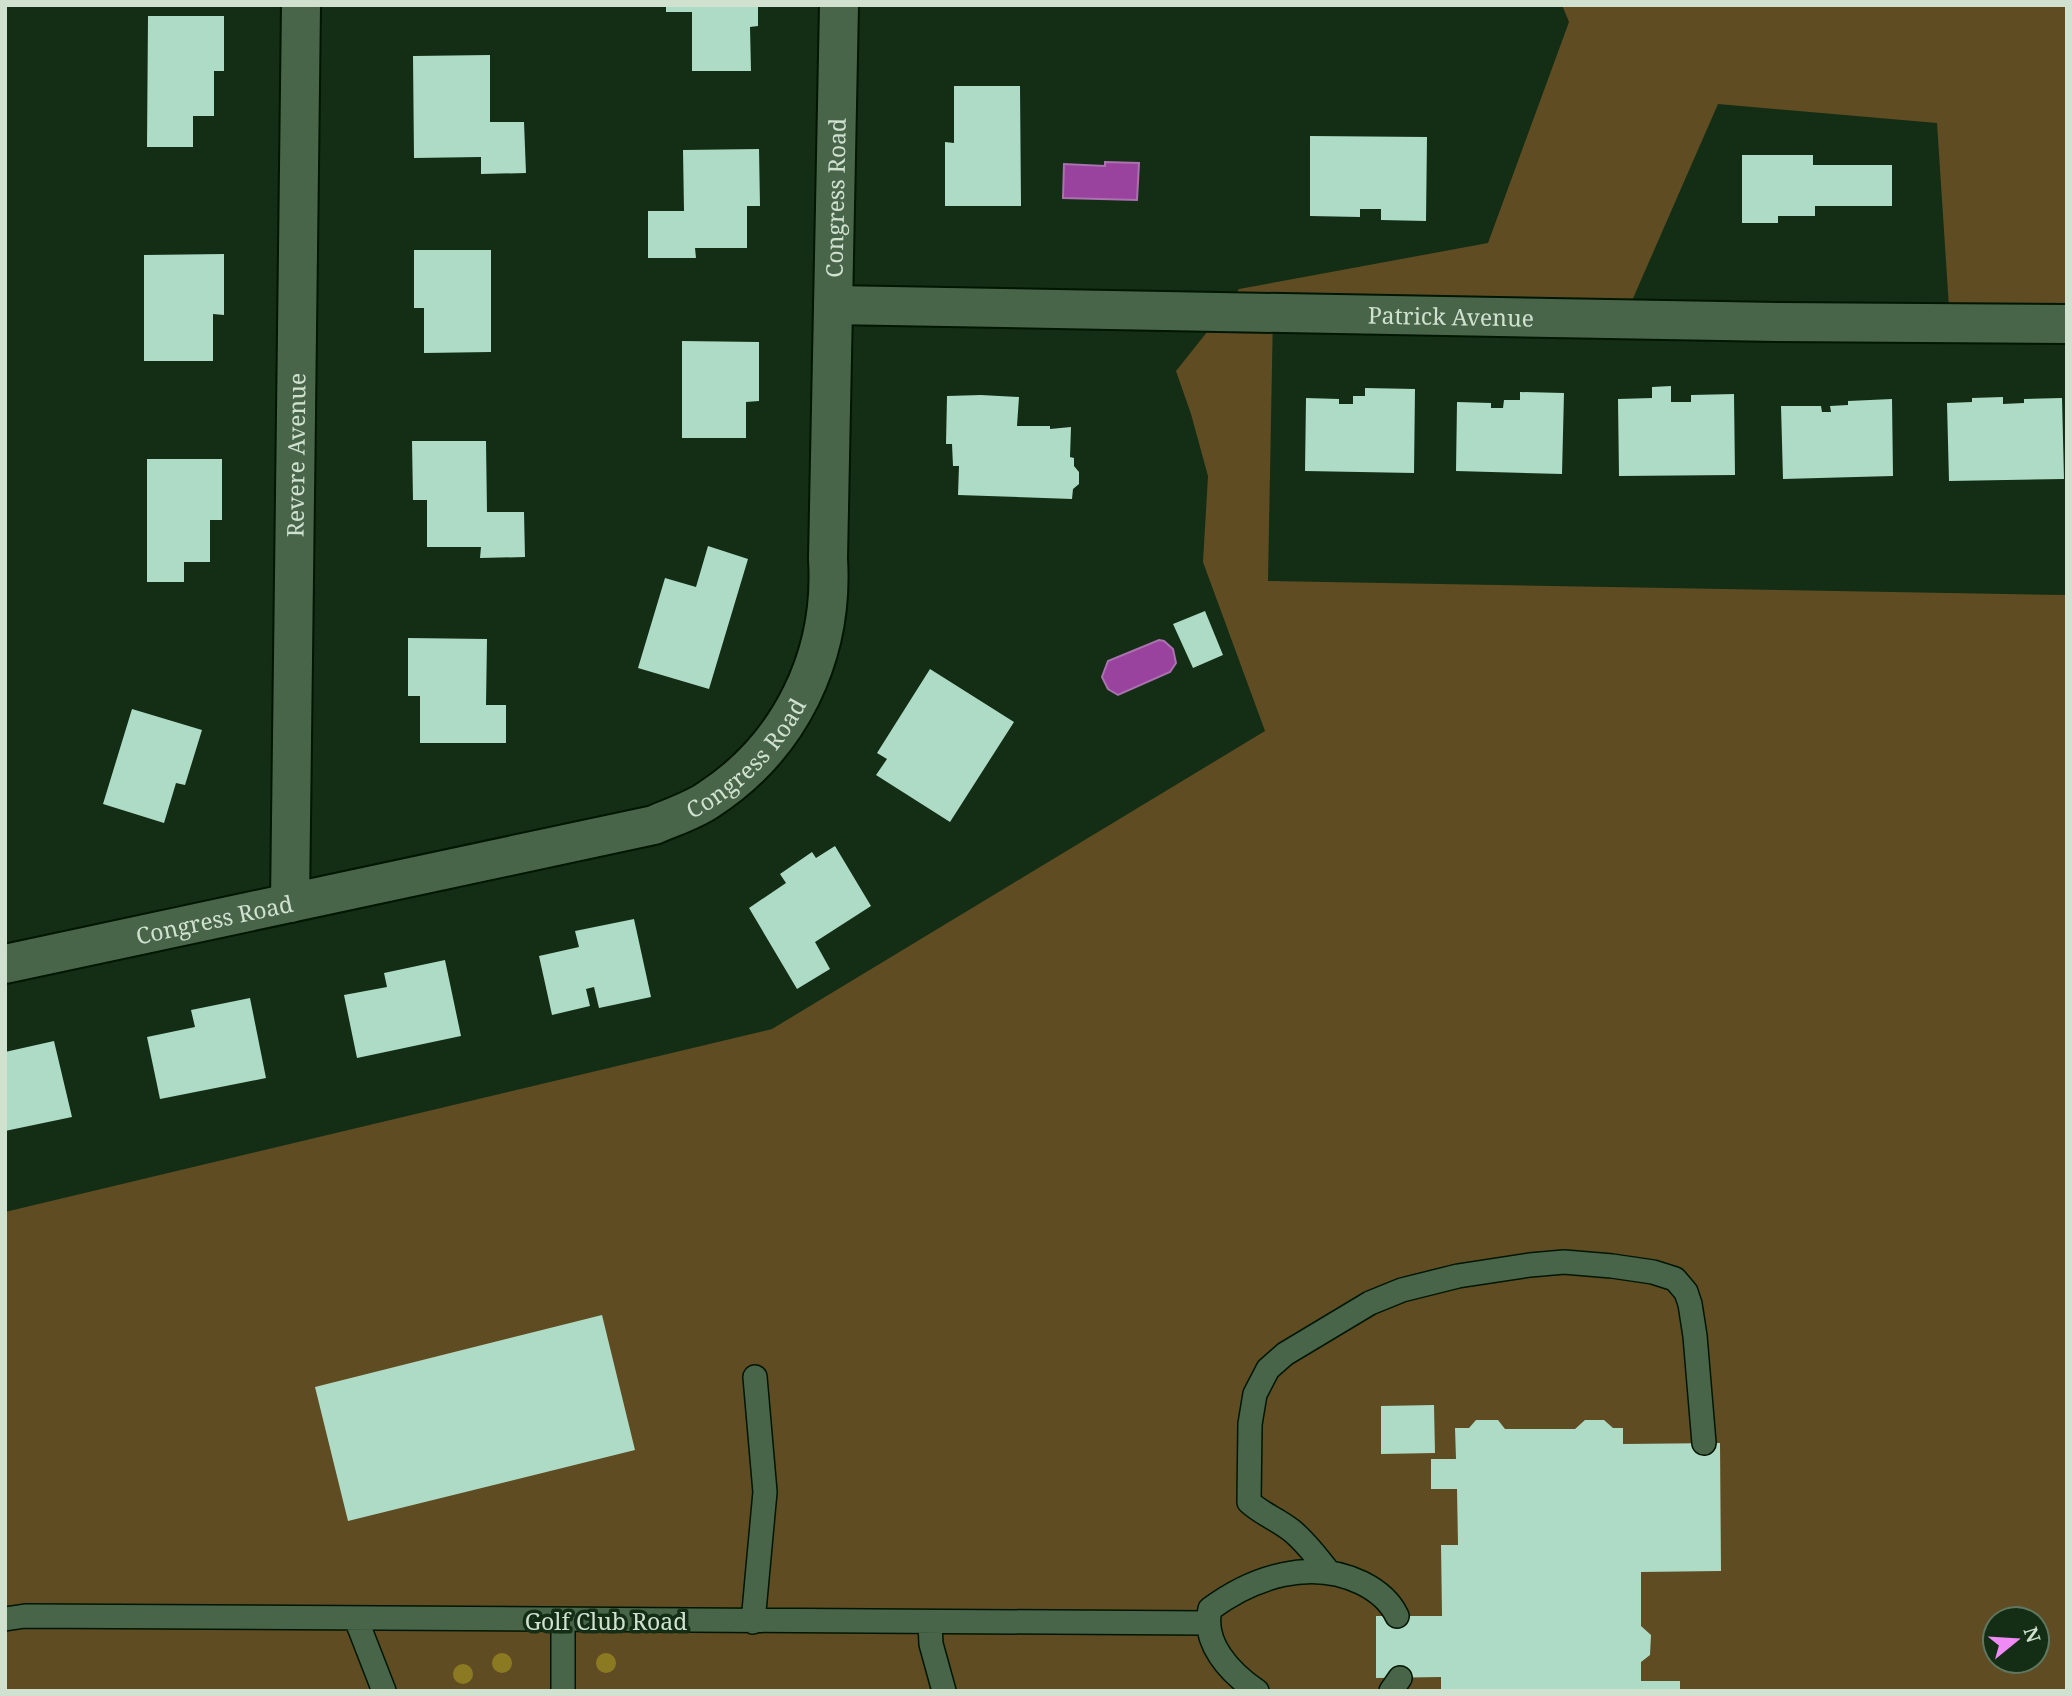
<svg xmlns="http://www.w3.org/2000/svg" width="2072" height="1696" font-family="'Noto Serif',serif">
  <rect width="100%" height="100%" fill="#132e14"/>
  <!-- green -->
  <path fill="#5f4c22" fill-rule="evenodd" d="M1562,5H2067V324L1950,323L1937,123L1718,104L1624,319L1273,313L1268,581L2067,595V1691H5V1212L772,1029L1265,731L1203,562L1208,476L1191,414L1176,371L1223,312L1239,289L1488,243L1569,22ZM1995,1619H2037V1661H1995Z"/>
  <!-- water -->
  <path fill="#99439f" stroke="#aa72ae" stroke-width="2" d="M1105,162L1139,163L1137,200L1063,198L1064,164L1105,166Z
    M1159,640L1164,641L1173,649L1176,663L1170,672L1118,695L1108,689L1102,677L1108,661Z"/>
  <!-- building -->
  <path fill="#addbc5" d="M666,5H758V26L750,27L751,71H692V12H666Z
    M148,16H224V71H214V116H193V147H147Z
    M490,55V122H524L526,173L481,174V157L414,158L413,56Z
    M954,86H1020L1021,206H945V142L954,143Z
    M1310,136L1427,137L1426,221L1381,220V209H1360V217L1310,216Z
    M759,149L760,206H747V248H695L696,258H648V211H684L683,150Z
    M1742,155H1813V165H1892V206H1815V216H1778V223H1742Z
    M414,250H491V352L424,353V308H414Z
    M224,254V315L213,314V361H144V255Z
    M682,341L759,342V401L746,402V438H682Z
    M1671,386V402H1691V395L1734,394L1735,475L1619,476L1618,399L1652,398V387Z
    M1365,388L1415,389L1414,473L1305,471L1306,398L1339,399V404H1353V396H1365Z
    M1520,392L1564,393L1562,474L1456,471L1457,402L1491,403V408H1503L1504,400H1520Z
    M981,395L1019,397L1017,426H1050V429L1071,427L1070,457L1074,458V466L1079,472V484L1073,489L1072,499L958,495L959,466H953L952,444H946L947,396Z
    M2003,397V404L2024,403V399L2062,398L2064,479L1949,481L1947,403L1972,402V398Z
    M1892,399L1893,476L1783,479L1781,406H1821L1822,412H1831L1830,406L1848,405V401Z
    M412,441H486L487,512H524L525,557L480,558L481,547H427V500H413Z
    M147,459H222V520H210V562H184V582H147Z
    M708,546L748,559L709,689L638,668L665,578L696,587Z
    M1205,611L1223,655L1193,668L1173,624Z
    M408,638L487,639L486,705H506V743H420V696H408Z
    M930,669L1014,722L950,822L876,775L887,759L877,753Z
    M132,709L202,730L185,785L176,783L164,823L103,804Z
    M835,846L871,906L815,942L830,969L797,989L749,908L786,883L780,874L812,852L816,858Z
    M634,919L651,997L599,1008L594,987L586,989L590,1006L552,1015L539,956L579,947L575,931Z
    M445,960L461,1036L357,1058L344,995L387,987L384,973Z
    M250,998L266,1078L160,1099L147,1037L195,1027L191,1010Z
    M54,1041L72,1117L5,1131V1052Z
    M602,1315L635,1450L348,1521L315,1387Z
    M1434,1405L1435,1453L1381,1454V1406Z
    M1476,1420H1498L1505,1429H1575L1585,1420H1604L1613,1428H1623V1444L1720,1443L1721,1571L1641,1572V1626L1651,1635L1650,1655L1641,1662V1681H1680V1691H1441V1677L1376,1678V1616H1442L1441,1545H1458L1457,1489H1431V1459H1456L1455,1428H1469Z"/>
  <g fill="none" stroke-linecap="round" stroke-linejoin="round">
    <!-- lane casing -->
    <g stroke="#001601" stroke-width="26">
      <path id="lane" d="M1328,1571C1316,1556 1306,1542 1291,1530C1277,1519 1262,1514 1249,1502L1250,1424L1255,1394L1268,1369L1285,1354L1370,1303L1402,1290L1458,1276L1530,1265L1564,1262L1612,1266L1653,1272L1675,1279L1686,1292L1690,1304L1695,1336L1704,1443
        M5,1619L25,1616L1206,1623
        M356,1619L384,1691
        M563,1620V1691
        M753,1622L765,1492L755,1377
        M930,1623L931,1644L944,1691
        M1257,1691C1230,1673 1202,1643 1210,1609C1253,1577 1311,1558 1362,1583C1376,1590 1390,1601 1397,1616
        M1391,1691L1400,1678"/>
    </g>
    <!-- street casing -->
    <g stroke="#001601" stroke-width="42">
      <g id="street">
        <path id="s1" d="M833,305L1777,322L2067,324"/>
        <path id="s2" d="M290,903L301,5"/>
        <path id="s3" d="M5,964L654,825C672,817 692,811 708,800C790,747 834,656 828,559L839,5"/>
      </g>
    </g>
    <!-- lane -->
    <use href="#lane" stroke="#486549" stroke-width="23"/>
    <!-- street -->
    <use href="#street" stroke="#486549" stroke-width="38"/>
  </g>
  <!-- trees -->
  <g fill="#8c7a23">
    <circle cx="502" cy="1663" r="10"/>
    <circle cx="606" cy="1663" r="10"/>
    <circle cx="463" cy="1674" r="10"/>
  </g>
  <g text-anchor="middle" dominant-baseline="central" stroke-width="7" stroke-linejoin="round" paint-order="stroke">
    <!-- street labels -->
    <g font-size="23" fill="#d0e1d0" stroke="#132e14">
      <text stroke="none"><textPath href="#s3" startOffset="1367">Congress Road</textPath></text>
      <text stroke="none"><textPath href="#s1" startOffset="618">Patrick Avenue</textPath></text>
      <text stroke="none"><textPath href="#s2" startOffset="448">Revere Avenue</textPath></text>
      <text stroke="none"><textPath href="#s3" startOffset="780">Congress Road</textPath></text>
      <text stroke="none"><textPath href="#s3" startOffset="214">Congress Road</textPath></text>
      <text x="606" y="1621">Golf Club Road</text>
    </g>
  </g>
  <!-- border -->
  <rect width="2072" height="1696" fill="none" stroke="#d0e1d0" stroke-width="14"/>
  <!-- north arrow -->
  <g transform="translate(2016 1640) rotate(72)"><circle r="33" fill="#132e14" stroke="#5f765f" stroke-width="2"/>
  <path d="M0-5L12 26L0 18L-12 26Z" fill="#f08bf6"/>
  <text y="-10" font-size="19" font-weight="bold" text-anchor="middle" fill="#d0e1d0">N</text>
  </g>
</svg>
